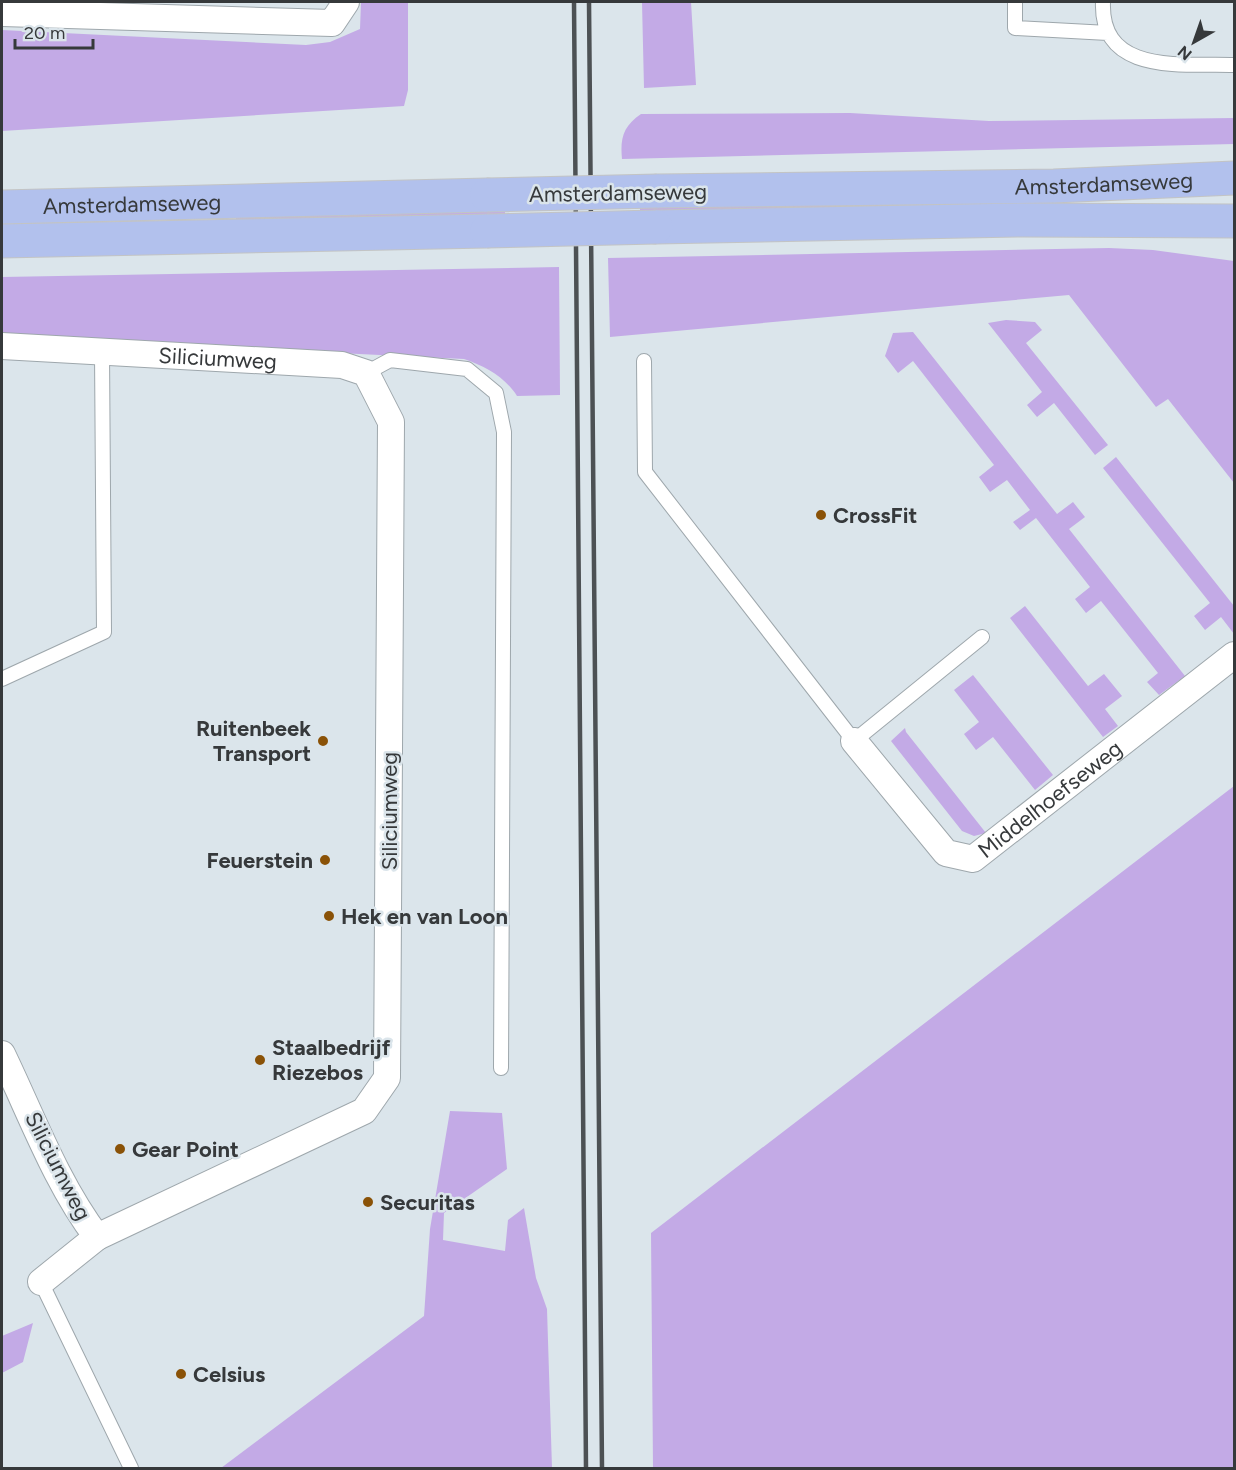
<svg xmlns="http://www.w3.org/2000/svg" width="1236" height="1470" font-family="Figtree,sans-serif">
  <rect width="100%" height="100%" fill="#dbe5eb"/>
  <!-- green -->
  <path fill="#c3aae6" d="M361,2H408V90L404,106L2,131V30L306,45L330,42L360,29Z
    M642,2H691L696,85L644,88Z
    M850,113L989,121L1234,118V144L622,159C620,139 623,126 641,114Z
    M907,199V208L640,214V206Z
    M505,208V216L236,224V216Z
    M1109,248L1153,250L1234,261V483L1168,399L1156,407L1069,295L610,337L608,258Z
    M559,267L560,395L517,396C505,377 485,366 464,359L2,337V277Z
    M1006,320L1035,322L1042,330L1026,343L1108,445L1095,455L1054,403L1037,417L1027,405L1042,392L988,323Z
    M913,332L1057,514L1073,502L1085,517L1069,529L1185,676L1159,695L1147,682L1158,673L1101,601L1086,613L1075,599L1090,587L1036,518L1020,530L1013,522L1030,510L1007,480L990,492L979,477L994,465L913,361L898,373L885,356L893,333Z
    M1116,457L1234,606V634L1221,617L1205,630L1194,616L1210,603L1103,468Z
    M1025,606L1088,686L1104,674L1122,696L1105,709L1118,726L1103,737L1010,618Z
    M973,675L1053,775L1035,790L993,737L976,750L964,734L979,722L954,690Z
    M905,728L906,732L986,833L974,836L962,831L891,741Z
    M1234,786V1468H653L651,1233Z
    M450,1111L502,1113L507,1169L444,1213L443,1240L505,1251L508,1220L524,1208L536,1278L547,1309L552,1468H221L424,1316L430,1229Z
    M33,1323L23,1362L2,1373V1336Z"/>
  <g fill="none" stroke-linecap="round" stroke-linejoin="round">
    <!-- lane casing -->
    <g stroke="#9ea7ac" stroke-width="16">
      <path id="lane" d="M1015,2V28L1108,33
        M1103,2C1100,76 1184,63 1234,65
        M644,361L645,472L854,741L982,637
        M366,373L390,360L467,369L496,393L504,432L501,1068
        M2,679L104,632L102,352
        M41,1282L131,1468"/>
    </g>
    <!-- street casing -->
    <g stroke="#9ea7ac" stroke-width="28">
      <g id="street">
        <path d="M2,13L332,23L346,2"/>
        <path id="s1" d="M2,346L342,365L366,373L391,422L387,1078L364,1111L97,1237C56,1183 31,1114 2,1054"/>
        <path id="s2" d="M854,741L946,853L973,859L1234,655"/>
        <path d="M41,1282L97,1237"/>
      </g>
    </g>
    <!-- primary casing -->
    <g stroke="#c3c4c4" stroke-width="35">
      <g id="primary">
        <path id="s3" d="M657,191L1054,186L1234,178"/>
        <path id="s4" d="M2,207L487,195"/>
        <path d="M656,227L1019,220L1234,221"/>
        <path d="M2,241L487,231"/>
      </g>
    </g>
    <!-- lane -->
    <use href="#lane" stroke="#fff" stroke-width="14"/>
    <!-- street -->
    <use href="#street" stroke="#fff" stroke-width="26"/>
    <!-- primary -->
    <use href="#primary" stroke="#b2c1ed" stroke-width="33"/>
    <!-- rail -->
    <path stroke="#4d5154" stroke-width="4.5" d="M574,2L586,1468
      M589,2L602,1468"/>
    <!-- primary-bridge casing -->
    <g stroke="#c3c4c4" stroke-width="35" stroke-linecap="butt">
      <path id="primary-bridge" d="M487,195L657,191
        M487,231L656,227"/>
    </g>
    <!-- primary-bridge -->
    <use href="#primary-bridge" stroke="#b2c1ed" stroke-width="33"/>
  </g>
  <!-- markers -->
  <g fill="#8a5207" stroke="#dbe5eb" stroke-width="2">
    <circle cx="821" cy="515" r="6"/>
    <circle cx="323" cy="741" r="6"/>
    <circle cx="325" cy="860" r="6"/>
    <circle cx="329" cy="916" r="6"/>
    <circle cx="260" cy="1060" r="6"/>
    <circle cx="120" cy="1149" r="6"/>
    <circle cx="368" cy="1202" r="6"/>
    <circle cx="181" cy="1374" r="6"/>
  </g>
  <g text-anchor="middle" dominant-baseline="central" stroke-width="5" stroke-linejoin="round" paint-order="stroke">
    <!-- street labels -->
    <g font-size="22" fill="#36393b" stroke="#dbe5eb">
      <text stroke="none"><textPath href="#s3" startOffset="447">Amsterdamseweg</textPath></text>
      <text transform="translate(618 193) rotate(-1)">Amsterdamseweg</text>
      <text stroke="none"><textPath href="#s4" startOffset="130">Amsterdamseweg</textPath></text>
      <text stroke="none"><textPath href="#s1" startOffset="216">Siliciumweg</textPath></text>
      <text stroke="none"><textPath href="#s2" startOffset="270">Middelhoefseweg</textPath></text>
      <text transform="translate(389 811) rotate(-90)">Siliciumweg</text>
      <text transform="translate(58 1166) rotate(63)">Siliciumweg</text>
    </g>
    <!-- poi labels -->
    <g font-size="22" font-weight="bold" fill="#36393b" stroke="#dbe5eb" text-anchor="start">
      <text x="833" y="515">CrossFit</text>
      <text x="311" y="728" text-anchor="end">Ruitenbeek<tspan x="311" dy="25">Transport</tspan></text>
      <text x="313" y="860" text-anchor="end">Feuerstein</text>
      <text x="341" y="916">Hek en van Loon</text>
      <text x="272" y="1047">Staalbedrijf<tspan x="272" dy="25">Riezebos</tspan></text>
      <text x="132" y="1149">Gear Point</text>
      <text x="380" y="1202">Securitas</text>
      <text x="193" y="1374">Celsius</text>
    </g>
  </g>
  <!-- border -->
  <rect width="1236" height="1470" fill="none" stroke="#36393b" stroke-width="6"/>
  <!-- north arrow -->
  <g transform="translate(1194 42) rotate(220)" stroke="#dbe5eb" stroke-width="4.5" paint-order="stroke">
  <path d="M0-4.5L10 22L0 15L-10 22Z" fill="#36393b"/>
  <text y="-9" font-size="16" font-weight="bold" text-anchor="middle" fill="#36393b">N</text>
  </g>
  <!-- scale -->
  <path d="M15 39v9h78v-9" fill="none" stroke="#36393b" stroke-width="3"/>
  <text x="24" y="39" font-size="18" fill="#36393b" stroke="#dbe5eb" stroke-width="4.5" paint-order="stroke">20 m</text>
</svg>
